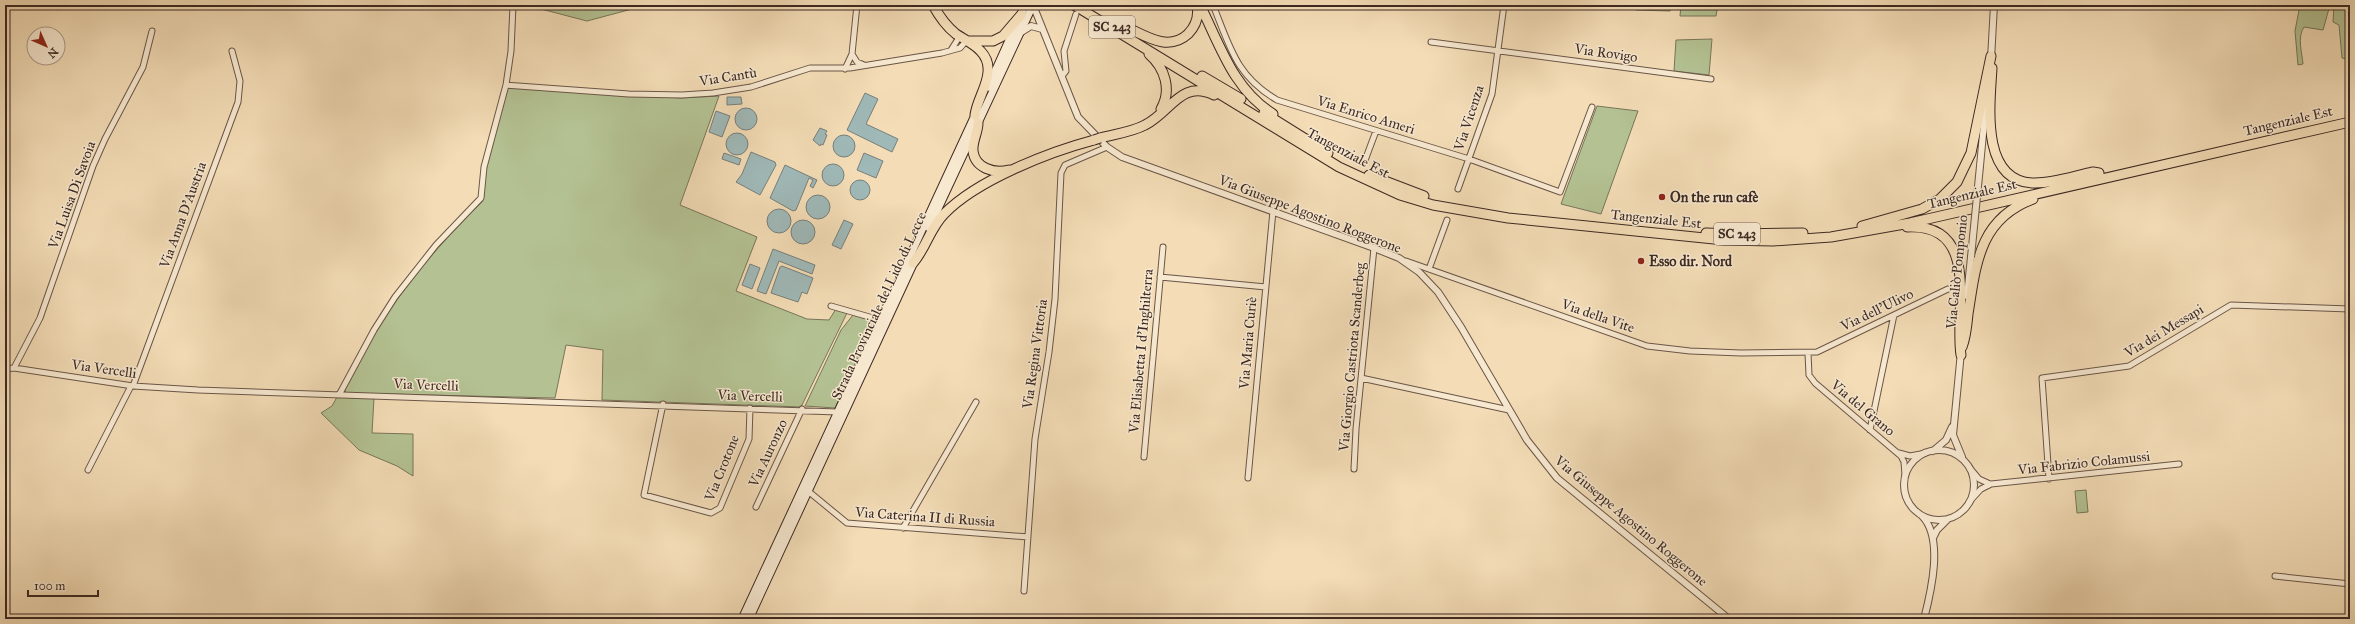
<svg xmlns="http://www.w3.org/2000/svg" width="2355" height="624" font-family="'IM FELL Great Primer',serif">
  <rect width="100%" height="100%" fill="#f3dcb6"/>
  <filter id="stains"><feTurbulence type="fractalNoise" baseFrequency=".005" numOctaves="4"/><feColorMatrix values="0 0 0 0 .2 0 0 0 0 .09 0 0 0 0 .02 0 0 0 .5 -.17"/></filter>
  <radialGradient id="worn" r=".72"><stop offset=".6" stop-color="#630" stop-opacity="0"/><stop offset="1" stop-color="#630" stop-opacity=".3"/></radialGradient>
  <!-- green -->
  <path fill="#b4c293" stroke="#78765a" d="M520,5H647L587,21L541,9L519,8Z
    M1636,5H1672L1670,11L1636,10Z
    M1681,5H1718L1716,16H1680Z
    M2300,5H2330L2323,30L2304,27C2297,37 2302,53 2303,64L2298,65L2295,31Z
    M2334,5H2350V60L2342,58L2339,25L2333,22Z
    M1712,39L1709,75L1674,71L1676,40Z
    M508,87L680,98L719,96L680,205L757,237L736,291L807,319L829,320L836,309L847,313L801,407L602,400L603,350L566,345L555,398L347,393L345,391C345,382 354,370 359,361C391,301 433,250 482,202L485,170Z
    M1597,106L1638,111L1601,214L1561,204Z
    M853,315L872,321L874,323L835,408L805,406L841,330Z
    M337,397L374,398L372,433L413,434V476L397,466L359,450L321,413L332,406Z
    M2086,490L2088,512L2077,513L2075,491Z"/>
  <!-- water -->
  <path fill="#9fb9b8" stroke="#777f7c" d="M865,93L878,99L866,124L898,139L892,152L847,130Z
    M727,97H741L742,104L727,105Z
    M735 119a11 11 0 1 1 22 0a11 11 0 1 1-22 0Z
    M716,111L730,116L722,137L709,132Z
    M820,128L827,131L825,134L827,135L823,145L821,144L820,146L813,140Z
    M726 144a11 11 0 1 1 22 0a11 11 0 1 1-22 0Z
    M833 146a11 11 0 1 1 22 0a11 11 0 1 1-22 0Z
    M751,152L775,162L776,165L760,195L736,182L742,174Z
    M724,153L741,159L739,165L722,159Z
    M864,153L883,161L876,178L857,170Z
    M822 175a11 11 0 1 1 22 0a11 11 0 1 1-22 0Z
    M785,165L817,180L813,188L810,186L813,180L809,178L796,210L793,211L770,198Z
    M850 190a10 10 0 1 1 20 0a10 10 0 1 1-20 0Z
    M806 207a12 12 0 1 1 24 0a12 12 0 1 1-24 0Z
    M767 221a12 12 0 1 1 24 0a12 12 0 1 1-24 0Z
    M844,220L853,224L841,249L832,245Z
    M791 232a12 12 0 1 1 24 0a12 12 0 1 1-24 0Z
    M773,249L815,265L812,274L779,261L766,294L757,291Z
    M750,264L760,268L752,289L742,285Z
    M782,266L813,278L807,294L802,292L798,302L771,293L780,267Z"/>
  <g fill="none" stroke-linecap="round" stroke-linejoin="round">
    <!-- minor casing -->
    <g stroke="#6a5647" stroke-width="7">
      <path id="minor" d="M1213,5C1230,47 1236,76 1277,100L1469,159L1560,192L1592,107
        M1802,5H1803
        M1431,42L1711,79
        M951,50L960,36
        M852,54L857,62L864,65
        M845,69L852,54L857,5
        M1062,76L1066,71L1064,51L1076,14
        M506,85L629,94L682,95L713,93L751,87L810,68H850L942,53L960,48L967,40
        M1364,163L1376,131
        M1458,189L1492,94L1504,5
        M1406,261L1647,346L1690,351L1741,353L1817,352L1948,289
        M1429,269L1447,220
        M1160,277L1266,287
        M831,306L880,320
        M1808,353L1809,375L1815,383L1901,456L1904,462L1905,475
        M14,368L40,318L93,166L105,139L143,67L152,31
        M5,369L14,368L133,386L198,390L838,412
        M1361,378L1509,410
        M133,386L238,102L240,81L232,51
        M339,395L374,330L395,297L436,245L481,198L484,167L506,85L511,51L513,5
        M663,404L644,495L711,513L720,508L749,439L750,408
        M1870,430L1894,315
        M1899,453L1910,456L1926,453
        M1144,457L1163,247
        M1969,467L1979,479L1990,484
        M1354,469L1356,429L1374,248
        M88,470L131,386
        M1248,478L1273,211
        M2049,479L2042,378L2129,366L2231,305L2350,309
        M808,491L847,523L1028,537
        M1969,502L1981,489L1991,484L2179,464
        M756,507L802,409
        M903,528L976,402
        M2275,576L2350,584
        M1024,591L1035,439L1049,352L1055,299L1061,173L1065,165L1107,147"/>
    </g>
    <!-- tertiary casing -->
    <g stroke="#6a5647" stroke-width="8">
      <path id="tertiary" d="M1033,5L1078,117L1107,147L1122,157L1374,248L1399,258L1419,272L1438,292L1461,327L1527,440L1557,478L1729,619
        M1020,33L1031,26L1042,29
        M1991,59L1994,5
        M1980,166L1986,102
        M1967,296L1971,257
        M1961,352L1953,435L1962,457
        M1904 485a35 35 0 1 1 70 0a35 35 0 1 1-70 0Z
        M1933,451L1946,440L1952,427
        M1922,516C1944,538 1931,592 1924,619
        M1933,538L1937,530L1948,519"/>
    </g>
    <!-- secondary casing -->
    <g stroke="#3c2922" stroke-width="9">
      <path id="secondary" d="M988,87L1025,5
        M929,228L1033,5
        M742,619L977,111
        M749,619L915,260"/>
    </g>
    <!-- trunk casing -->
    <g stroke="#3c2922" stroke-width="11">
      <path id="trunk" d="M933,5C939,16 946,26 956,34C970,43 990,51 988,72C987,87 977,100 975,115
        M1074,5L1339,167L1400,195L1433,205L1508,218L1724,240L1773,241L1831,237L1910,223L2350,122
        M1200,5C1220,45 1233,89 1273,114
        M1116,23C1139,30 1165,55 1188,34C1196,26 1199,16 1197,5
        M969,41H993L1003,36L1021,15
        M1149,54C1165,68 1172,90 1161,109
        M1992,68C1990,104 1980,180 2032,183C2052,184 2074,176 2093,172L2099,173
        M1202,76L1241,99
        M1264,113L1328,153
        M978,123C978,133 972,141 973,151C975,168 994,174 1009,170
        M1100,138C1115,134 1132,132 1145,125C1171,112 1181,79 1214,95
        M1369,175L1424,196
        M1862,226L1922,209L1940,199L1957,182L1971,153L1991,56
        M1907,227C1982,223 1954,311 1961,355
        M1706,233L1735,234L1803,233
        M913,263C926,248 930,228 944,214C977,180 1049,152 1094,140
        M1962,347C1966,337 1967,325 1968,314C1976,264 1979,219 2033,199"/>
    </g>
    <!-- minor -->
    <use href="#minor" stroke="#f7e8d0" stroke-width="5"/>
    <!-- tertiary -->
    <use href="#tertiary" stroke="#f7e8d0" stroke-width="6"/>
    <!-- secondary -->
    <use href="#secondary" stroke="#f7e8d0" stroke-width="7"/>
    <!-- trunk -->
    <use href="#trunk" stroke="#f3dcb6" stroke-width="9"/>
    <!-- tertiary-bridge casing -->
    <g stroke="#6a5647" stroke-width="8" stroke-linecap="butt">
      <path id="tertiary-bridge" d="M1971,257L1980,166"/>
    </g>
    <!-- trunk-bridge casing -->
    <g stroke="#3c2922" stroke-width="11" stroke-linecap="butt">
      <path id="trunk-bridge" d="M1094,140L1100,138"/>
    </g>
    <!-- tertiary-bridge -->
    <use href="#tertiary-bridge" stroke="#f7e8d0" stroke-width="6"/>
    <!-- trunk-bridge -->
    <use href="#trunk-bridge" stroke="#f3dcb6" stroke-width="9"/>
  </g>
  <!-- markers -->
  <g fill="#8f2418" stroke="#f7e8d0" stroke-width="1.5">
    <circle cx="1662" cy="197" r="4"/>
    <circle cx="1641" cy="261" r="4"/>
  </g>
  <g text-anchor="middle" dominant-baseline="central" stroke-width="3" stroke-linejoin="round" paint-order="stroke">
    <!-- shield labels -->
    <g fill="#f7e8d0" stroke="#746256" stroke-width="1">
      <rect x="1089" y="16" width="46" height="22" rx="3"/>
      <rect x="1714" y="223" width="46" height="22" rx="3"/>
    </g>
    <g font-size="13" font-weight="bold" fill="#3c2922">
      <text x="1112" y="27">SC 243</text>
      <text x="1737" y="234">SC 243</text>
    </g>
    <!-- street labels -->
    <g font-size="14" fill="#3c2922" stroke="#f7e8d0">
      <text transform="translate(1606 53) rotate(8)">Via Rovigo</text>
      <text transform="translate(728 77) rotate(-9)">Via Cantù</text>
      <text transform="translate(1366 115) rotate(17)">Via Enrico Ameri</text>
      <text transform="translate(1469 118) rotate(-72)">Via Vicenza</text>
      <text transform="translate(2288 121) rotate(-13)">Tangenziale Est</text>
      <text transform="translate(1348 153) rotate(28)">Tangenziale Est</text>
      <text transform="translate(1972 194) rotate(-13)">Tangenziale Est</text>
      <text transform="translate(72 195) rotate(-70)">Via Luisa Di Savoia</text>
      <text transform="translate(1310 214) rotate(21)">Via Giuseppe Agostino Roggerone</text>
      <text transform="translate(183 215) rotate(-70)">Via Anna D'Austria</text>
      <text transform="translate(1656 219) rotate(6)">Tangenziale Est</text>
      <text transform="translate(1957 272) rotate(-84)">Via Caliò Pomponio</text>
      <text transform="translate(879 306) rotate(-65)">Strada Provinciale del Lido di Lecce</text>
      <text transform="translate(1877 310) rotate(-26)">Via dell'Ulivo</text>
      <text transform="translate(1598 316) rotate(19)">Via della Vite</text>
      <text transform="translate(2164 331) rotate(-31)">Via dei Messapi</text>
      <text transform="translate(1248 343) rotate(-85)">Via Maria Curiè</text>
      <text transform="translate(1141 351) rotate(-85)">Via Elisabetta I d'Inghilterra</text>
      <text transform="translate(1035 354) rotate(-82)">Via Regina Vittoria</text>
      <text transform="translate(1352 357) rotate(-85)">Via Giorgio Castriota Scanderbeg</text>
      <text transform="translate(104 369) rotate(8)">Via Vercelli</text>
      <text transform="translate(426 385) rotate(2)">Via Vercelli</text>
      <text transform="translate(750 396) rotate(2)">Via Vercelli</text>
      <text transform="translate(1863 408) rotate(40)">Via del Grano</text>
      <text transform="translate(768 453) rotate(-65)">Via Auronzo</text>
      <text transform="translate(2084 463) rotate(-6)">Via Fabrizio Colamussi</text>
      <text transform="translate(722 468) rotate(-68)">Via Crotone</text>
      <text transform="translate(925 517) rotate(4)">Via Caterina II di Russia</text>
      <text transform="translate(1631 521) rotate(40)">Via Giuseppe Agostino Roggerone</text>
    </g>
    <!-- poi labels -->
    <g font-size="14" font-weight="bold" fill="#3c2922" stroke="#f7e8d0" text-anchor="start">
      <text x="1670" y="197">On the run cafè</text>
      <text x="1649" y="261">Esso dir. Nord</text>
    </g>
  </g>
  <!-- margin -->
  <rect width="2355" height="624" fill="none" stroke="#f3dcb6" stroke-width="20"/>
  <rect x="6" y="6" width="2343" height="612" fill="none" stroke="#3c2922" stroke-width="2"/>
  <rect x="10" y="10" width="2335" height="604" fill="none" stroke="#3c2922"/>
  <!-- north arrow -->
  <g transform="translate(46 46) rotate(135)"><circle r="19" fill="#f7e8d0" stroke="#ac9c8a"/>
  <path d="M0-3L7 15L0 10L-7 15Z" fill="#8f2418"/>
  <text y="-6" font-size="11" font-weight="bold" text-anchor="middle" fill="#3c2922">N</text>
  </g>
  <!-- scale -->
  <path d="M28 590v6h70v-6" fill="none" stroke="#3c2922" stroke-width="2"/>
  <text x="34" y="590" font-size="12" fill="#3c2922" stroke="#f7e8d0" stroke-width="3" paint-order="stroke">100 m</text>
  <rect width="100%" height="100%" filter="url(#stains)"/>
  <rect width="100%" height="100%" fill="url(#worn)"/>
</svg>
